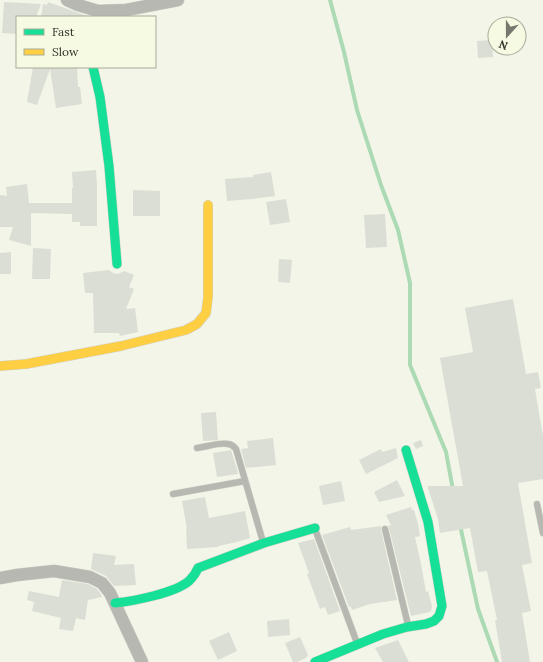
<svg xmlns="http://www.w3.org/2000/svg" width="543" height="662" font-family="Lora,serif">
  <rect width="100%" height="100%" fill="#f2f5e8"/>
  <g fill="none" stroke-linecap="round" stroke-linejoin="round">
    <!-- stream -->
    <path stroke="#abdab4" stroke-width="4" d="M330,0L344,52L357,110L381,185L398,230L410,283V365L446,452L453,490
      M460,525L478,609L497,662"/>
  </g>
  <!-- building -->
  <path fill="#dbded5" d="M4,2L41,4L36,17H17V34L2,33Z
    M48,2L87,16V17H41L43,4L47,5Z
    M492,40L493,57L478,58L477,41Z
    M33,67H77L78,87H80L82,104L56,108L50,69L37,105L27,102Z
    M96,170L97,186V226H80V222H72V214L31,213V246L9,240L13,227H0V195L7,196L6,187L27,184L29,203H72V188H73L72,172Z
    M271,172L275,196L252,199L227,201L225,179L253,177V175Z
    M133,190L160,191V216H133Z
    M286,199L290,222L270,225L266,202Z
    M385,214L387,247L366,248L364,215Z
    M33,248L51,249L50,279H32Z
    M11,252V274H0V253Z
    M279,259L292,260L290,283L278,282Z
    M109,270L113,273L118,274L124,271L134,275L129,287L134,289L126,309L135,308L138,332L120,336L119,333H94L93,293H85L83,273Z
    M513,299L526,374L538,372L541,388L535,389L543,436V479L518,483L532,563L522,565L531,611L522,613L530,662H502L495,620H497L487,571L478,572L470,528L440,533L438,519L428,488V486H463L440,358L473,352L465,308Z
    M216,412L218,440L203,441L201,413Z
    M273,438L276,465L246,468L241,449L248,448L247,441Z
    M421,440L423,446L416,449L413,443Z
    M396,448L398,458L366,474L359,460L381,449L382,452Z
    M231,450L237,469L238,474L217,477L213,453Z
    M397,480L405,496L379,502L374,492Z
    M341,481L345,501L323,505L319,486Z
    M205,497L209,518L245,511L250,538L237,542L218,546V547L187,549L186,529H187L182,501Z
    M411,507L412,510H414L418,524L420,536L415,537L421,564L426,592L428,591L432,606L431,611L429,612L411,616L389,528L388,526L391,525L386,515Z
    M381,526V530L397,600L370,604L352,610L351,607H349L322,535L350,527L351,530Z
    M314,539L340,611L328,615L325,607L320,609L307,574L309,573L298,543Z
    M93,553L116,556L114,565L134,564L136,585L114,586L106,576L91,569Z
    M62,580L88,584L97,589L101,594L102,597L88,600L85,620L76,618L73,631L59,629L61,618L32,611L34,602L27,600L29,591L59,597Z
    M289,619L290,635L268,637L267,621Z
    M229,632L237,651L218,660L209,641Z
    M300,637L308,655L306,658L297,662H293L285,643Z
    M398,640L409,662H383L375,648Z"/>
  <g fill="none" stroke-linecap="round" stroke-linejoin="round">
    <!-- lane casing -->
    <g stroke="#cfd1c7" stroke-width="7">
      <path id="lane" d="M197,448C206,447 220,442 228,444C232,444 234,447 236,449L263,542
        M173,494L245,481
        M537,504L543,533
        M315,529L357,643
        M385,529L408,625"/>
    </g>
    <!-- street casing -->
    <g stroke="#cfd1c7" stroke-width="13">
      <path id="street" d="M67,0L78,5L98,11L126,10L178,0
        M0,578L17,575L54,571L90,577L102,583L110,593L142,662"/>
    </g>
    <!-- fast casing -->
    <g stroke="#cfd1c7" stroke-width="10">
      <path id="fast" d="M93,67L100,97L109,166L117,264
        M115,603C134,601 175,593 189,581C193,577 196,573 198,568L264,543L315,528
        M315,662L383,634L407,627L426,624L434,621L439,616L442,606L428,522L406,450"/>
    </g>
    <!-- slow casing -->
    <g stroke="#cfd1c7" stroke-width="10">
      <path id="slow" d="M0,366L26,364L121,346L186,330L197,324L206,313L208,297V205"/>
    </g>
    <!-- lane -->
    <use href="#lane" stroke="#b7b8b2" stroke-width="6"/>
    <!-- street -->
    <use href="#street" stroke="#b7b8b2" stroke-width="12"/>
    <!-- fast -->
    <use href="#fast" stroke="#16e098" stroke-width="9"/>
    <!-- slow -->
    <use href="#slow" stroke="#ffcf43" stroke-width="9"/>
  </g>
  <!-- legend -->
  <rect x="16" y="16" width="140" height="52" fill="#f6fae3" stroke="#a8ab99"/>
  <rect x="24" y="29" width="20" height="6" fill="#16e098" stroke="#a8ab99"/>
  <text x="52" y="36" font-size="12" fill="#33342b">Fast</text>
  <rect x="24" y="49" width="20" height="6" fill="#ffcf43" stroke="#a8ab99"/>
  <text x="52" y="56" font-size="12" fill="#33342b">Slow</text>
  <!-- north arrow -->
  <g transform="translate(507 36) rotate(201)"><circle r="19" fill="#f6fae3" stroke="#a8ab99"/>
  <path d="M0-3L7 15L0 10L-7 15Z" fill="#76786d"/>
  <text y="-6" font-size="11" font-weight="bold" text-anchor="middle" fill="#33342b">N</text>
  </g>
</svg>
